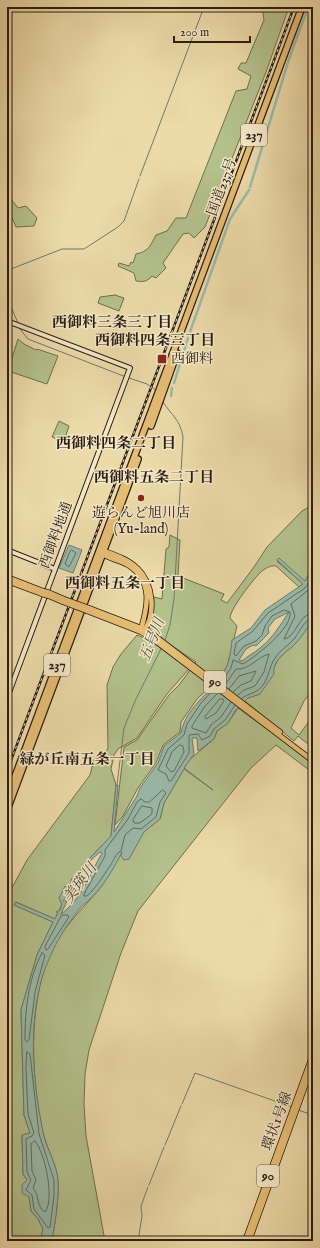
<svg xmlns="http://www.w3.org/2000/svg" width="320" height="1248" font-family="'IM FELL English','Noto Serif JP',serif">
  <rect width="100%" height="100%" fill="#ecdaa9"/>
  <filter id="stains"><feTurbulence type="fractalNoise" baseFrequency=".005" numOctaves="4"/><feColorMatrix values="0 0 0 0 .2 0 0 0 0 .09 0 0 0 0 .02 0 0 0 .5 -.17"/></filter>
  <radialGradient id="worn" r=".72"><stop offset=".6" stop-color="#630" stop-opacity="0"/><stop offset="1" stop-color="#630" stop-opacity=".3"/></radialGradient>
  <!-- green -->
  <path fill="#b3c18b" stroke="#6e6f4e" d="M262,7H289L266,72L205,227L194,238L189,233L183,234L163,263L166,268L156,278L152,276C147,282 143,282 136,281L134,273L118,266L119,263L129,266L131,262L133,263L136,254C148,252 151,245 156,235L167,231L176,218H186L236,91L247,89L251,76L238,69L241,63H246L264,20Z
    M7,194L18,208L26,206L37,218L34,226L16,227L7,206Z
    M115,295L124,298L119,311L98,303L100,297Z
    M18,339L24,344L36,350L37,349L58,356L47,384L8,371Z
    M59,421L69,426L64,441L52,437Z
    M313,505V566C309,570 309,577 305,581L277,561L303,584L299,587L276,566C271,565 266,568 262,571C254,578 230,609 230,618L237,626L227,667L218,679L197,699L181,722L180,732L163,745L156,763L138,788L123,816L115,825L124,747L137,740L169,695L179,685L196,662L150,631C148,622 154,607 154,597L162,599L166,549L169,547L170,535L180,540L178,576L224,594L221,600L227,603L254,567L267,547L302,511Z
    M313,620V689L304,701L291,728L299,735L313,716V748L298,736L294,741L245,701L248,698L260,694L279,658L296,643Z
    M137,635L153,642L189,669L167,694L137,738L118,749L114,755L111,769L116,785L111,836L88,860L73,880H71L72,882L59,898L62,904L55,919L16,902L14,905L53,922L37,955L21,1010L24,1115L30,1133L22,1135L23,1174L27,1180L31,1211L38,1219L43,1229L40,1241H7V897L27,860L90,775L95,756L103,758L108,748L107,685L113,667L121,654Z
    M238,708L313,763V773L276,745L251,768L138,911L121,953L89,1050L85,1074L84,1104L86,1136L105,1241H52C55,1221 59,1201 58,1181C57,1164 46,1148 43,1132C31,1077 28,1009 49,956C60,931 79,912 96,893C107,880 115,863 123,849L122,856L128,859L143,832L160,819L164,803L189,760L214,739L217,731L228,723Z"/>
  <!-- water -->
  <path fill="#99baaa" stroke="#6d7b6d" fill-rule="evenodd" d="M69,545L82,550L73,573L59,568Z
    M279,558L305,581L313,566V608L311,611L313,620C307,628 302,637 295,644C287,652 272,660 274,674L260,694L248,698L235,711L228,723L217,731L214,739L198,751L197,738H192L194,754L184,768L213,790L184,769L164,803L160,819L144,832L129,859L124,860L121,856L122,852C115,866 107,880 96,893C92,898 86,902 81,907C63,929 50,952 42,978C28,1025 33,1084 43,1132C46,1148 57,1164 58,1181C59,1201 55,1221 52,1241H40L43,1229L38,1219L31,1211L29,1197L22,1193V1185L27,1180L23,1174L22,1135L30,1133L24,1115L21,1010L37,955L53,922L14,905L15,902L55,919L58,913L56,912L60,910L62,904L59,898L65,886L66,887L71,882L72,878L74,879L88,860L111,836L116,785H118L114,832L137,796L140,788L158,763L164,746L181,733C186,705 214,692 226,668C230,660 231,649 232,640L251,628L265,610L303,584L277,560ZM289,612C280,625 273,638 260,648C254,653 248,656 242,661L239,660L246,649L253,645L256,646L269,633L268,628L275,619ZM100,852L102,853C90,874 81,900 61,914L67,901H63L67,896L68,899L76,890L74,885L72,886L76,880L79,884L80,882V878L78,876L83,871L90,868L88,867L92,863L90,861Z"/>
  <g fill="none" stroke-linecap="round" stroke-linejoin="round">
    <!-- shore -->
    <path stroke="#626c5e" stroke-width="1" d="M72,550L76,553L69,567L65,564L70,551Z
      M313,586L291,604L295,616L284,639C296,638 298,614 313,613
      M221,682L231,668L233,660L243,664C255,657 293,628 290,612L284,610L272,616L265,626L262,635L256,641L244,646L236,656L234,654L236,643L253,631L268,613L305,588L313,576
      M225,685L236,669C250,670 257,657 269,654L264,672L255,686L244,690L238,695
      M214,689L201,703L187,724L184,735L168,749L158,770L166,774L169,781H171L189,753V735L198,734L202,740L210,736L214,729L225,720L235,705
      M229,689L239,676L256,671L251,681L241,685L233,692
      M218,693L205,706L192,726V728L206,733L211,725L221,717L231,702
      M242,698C247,694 253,694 258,690C269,682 268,668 275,658C280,650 289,645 295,638C299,632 305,619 313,618
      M220,699H223L224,701L216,713L206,719L205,717Z
      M180,745L183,746L184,752L174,771L171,772L166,766L172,752Z
      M163,790L166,793L160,802L156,817L141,829L133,828L125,835L121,851C115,854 114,860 110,866C103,876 96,888 87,896H84V894L105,856V850L128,819L137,802L141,799L145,802H149Z
      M142,806L152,808V814L140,823H134L133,820Z
      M62,915H68L69,917L48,949L46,950L45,947Z
      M42,953L45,955L35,992L29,1040L27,1042L25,1040C25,1011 28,979 42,953Z
      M27,1052L30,1054L39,1134L54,1180V1196L50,1227L48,1228L34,1209L32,1195L26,1190L31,1180L27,1172L26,1139L32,1136L34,1133L28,1114L26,1070Z
      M35,1141C45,1152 55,1200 45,1212C36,1207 40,1196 33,1188L36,1180L32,1171L31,1144Z"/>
    <!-- stream -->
    <path stroke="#6d7b6d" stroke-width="1" d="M140,176L204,7
      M7,254L11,269L7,289
      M11,269L62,249H84L118,227L124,221L139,179
      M7,290L9,302L18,323
      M19,328L28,339L126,377
      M129,378L147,384L156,390
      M163,402C172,416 180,419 183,437L174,599L170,625L165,640
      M117,785L124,728L136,699L162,647
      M182,1104L195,1073L292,1107
      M298,1110L313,1115
      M165,1145L181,1106
      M149,1185L164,1147
      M138,1241L142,1216L141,1206L148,1187"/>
    <!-- canal -->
    <path stroke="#99baaa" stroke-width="2.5" d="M250,187L288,62L308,7
      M190,332L230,219L249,190
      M174,383L188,338
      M171,396L172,388"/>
    <!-- secondary casing -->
    <g stroke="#2a1d11" stroke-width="6">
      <path id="secondary" d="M7,321L130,368L7,698
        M7,550L55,569"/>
    </g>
    <!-- primary casing -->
    <g stroke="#2a1d11" stroke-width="6">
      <path id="primary" d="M101,551H104C115,555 128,559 137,568C153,583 157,614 143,632
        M100,552C108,559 120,560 128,565C153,581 148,606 141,629
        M7,577L43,591
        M7,581L42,594
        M50,593L64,599
        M49,596L63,602
        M89,608L141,628L155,636L280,732
        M87,611L141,632L153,639L313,761
        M245,1241L313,1054
        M249,1241L313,1064"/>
    </g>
    <!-- highway casing -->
    <g stroke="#2a1d11" stroke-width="8">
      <path id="highway" d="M151,426L177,353
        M7,798L302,7
        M7,810L138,459"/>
    </g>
    <!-- secondary -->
    <use href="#secondary" stroke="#f3e7c7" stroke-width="4"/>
    <!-- primary -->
    <use href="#primary" stroke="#e6bd74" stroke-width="4.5"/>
    <!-- highway -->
    <use href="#highway" stroke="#e6bd74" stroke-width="5.5"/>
    <!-- rail casing -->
    <g stroke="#2a1d11" stroke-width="2.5">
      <path id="rail" d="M7,771L294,7"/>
    </g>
    <!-- rail -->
    <use href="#rail" stroke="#f3e7c7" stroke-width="1" stroke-dasharray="3" stroke-linecap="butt"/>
    <!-- primary-bridge casing -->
    <g stroke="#2a1d11" stroke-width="6" stroke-linecap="butt">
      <path id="primary-bridge" d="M43,591L50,593
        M42,594L49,596
        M64,599L89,608
        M63,602L87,611"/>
    </g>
    <!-- primary-bridge -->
    <use href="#primary-bridge" stroke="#e6bd74" stroke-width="4.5"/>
  </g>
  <!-- markers -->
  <g fill="#8f2418" stroke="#f3e7c7" stroke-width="1.5">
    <rect x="157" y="354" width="10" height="10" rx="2"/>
    <circle cx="141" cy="498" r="4"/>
  </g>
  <g text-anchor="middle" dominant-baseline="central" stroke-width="3" stroke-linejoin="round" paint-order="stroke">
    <!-- shield labels -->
    <g fill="#f3e7c7" stroke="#665a48" stroke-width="1">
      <rect x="241" y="124" width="26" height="22" rx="3"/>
      <rect x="44" y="654" width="26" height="22" rx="3"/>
      <rect x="204" y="671" width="22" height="22" rx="3"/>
      <rect x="257" y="1165" width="22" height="22" rx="3"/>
    </g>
    <g font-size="13" font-weight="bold" fill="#2a1d11">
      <text x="254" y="135">237</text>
      <text x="57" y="665">237</text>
      <text x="215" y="682">90</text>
      <text x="268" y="1176">90</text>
    </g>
    <!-- street labels -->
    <g font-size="14" fill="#2a1d11" stroke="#f3e7c7">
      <text transform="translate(222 187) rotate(-70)">国道237号</text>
      <text transform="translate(56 535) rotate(-70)">西御料地通</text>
      <text transform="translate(277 1121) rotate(-70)">環状1号線</text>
    </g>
    <!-- poi labels -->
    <g font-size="14" fill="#2a1d11" stroke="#f3e7c7" text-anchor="start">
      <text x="171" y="359">西御料</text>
      <text x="141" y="513" text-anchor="middle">遊らんど旭川店<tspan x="141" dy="16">(Yu-land)</tspan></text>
    </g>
    <!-- neighbourhood labels -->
    <g font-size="15" font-weight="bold" fill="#2a1d11" stroke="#f3e7c7">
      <text x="112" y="322">西御料三条三丁目</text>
      <text x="155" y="340">西御料四条三丁目</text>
      <text x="116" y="443">西御料四条二丁目</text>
      <text x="154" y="477">西御料五条二丁目</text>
      <text x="125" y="583">西御料五条一丁目</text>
      <text x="87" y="759">緑が丘南五条一丁目</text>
    </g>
    <!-- water labels -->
    <g font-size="15" font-style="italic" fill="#4b4c3f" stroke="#f3e7c7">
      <text transform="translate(152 640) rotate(-69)">五号川</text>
      <text transform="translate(80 883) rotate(-53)">美瑛川</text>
    </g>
  </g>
  <!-- margin -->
  <rect width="320" height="1248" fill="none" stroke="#ecdaa9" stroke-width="24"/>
  <rect x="8" y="8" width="304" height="1232" fill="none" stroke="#2a1d11" stroke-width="2"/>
  <rect x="12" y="12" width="296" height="1224" fill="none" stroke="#2a1d11"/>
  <!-- scale -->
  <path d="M174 36v6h76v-6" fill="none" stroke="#2a1d11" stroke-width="2"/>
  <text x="180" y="36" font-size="12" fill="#2a1d11" stroke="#f3e7c7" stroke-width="3" paint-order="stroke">200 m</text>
  <rect width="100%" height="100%" filter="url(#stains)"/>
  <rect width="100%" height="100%" fill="url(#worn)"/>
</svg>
